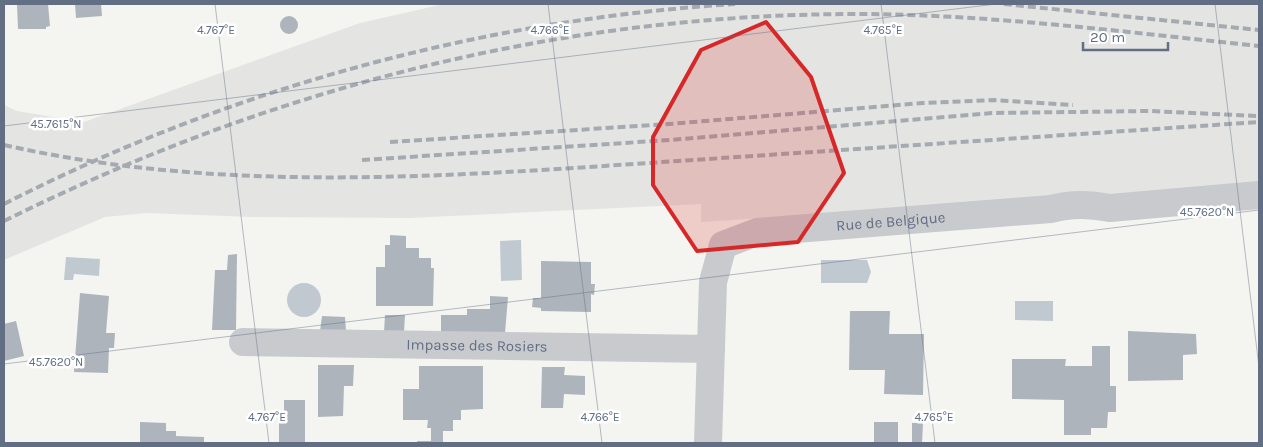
<svg xmlns="http://www.w3.org/2000/svg" width="1263" height="447" font-family="Karla,sans-serif">
  <rect width="100%" height="100%" fill="#f4f5f0"/>
  <!-- built -->
  <path fill="#e4e5e3" d="M444,4H1259V184L701,222V204L409,218L251,217L147,213L105,217L4,260V105L17,111L84,122L360,23Z"/>
  <!-- water -->
  <path fill="#c1c9d0" d="M521,240L522,280L501,281L500,241Z
    M66,257L100,259L99,276L74,274L73,280H64Z
    M821,260H867L871,272L867,283H821Z
    M287 300a17 17 0 1 1 34 0a17 17 0 1 1-34 0Z
    M1015,301H1053V321L1015,320Z"/>
  <!-- building -->
  <path fill="#aeb4bb" d="M17,4H48L50,26L46,27V29H18Z
    M75,4H101L102,16L76,18Z
    M280 25a9 9 0 1 1 18 0a9 9 0 1 1-18 0Z
    M390,235L406,236V248H419V258H431V268H434L433,306H376V267H385V245H390Z
    M237,254L236,330H212L215,270H227L228,255Z
    M541,261L591,262V284H595L594,295L591,294V312L541,311V308L532,307L533,298H541Z
    M80,293L109,296L106,333H115L114,348H109L108,373L74,372Z
    M490,296L508,297L505,333L441,332V315H467V309H490Z
    M850,311H890L889,334H924L923,395L884,394L885,370H849Z
    M385,315H405L404,332H384Z
    M322,316L345,317L346,331H320Z
    M16,321L24,356L4,361V324Z
    M1128,331L1196,334L1197,354L1183,355V380L1128,381Z
    M1092,346H1110V386H1116V412H1108L1107,428H1091V435H1064V400L1012,399V359H1066L1065,366H1092Z
    M318,365H354L353,386H344L343,416L318,417Z
    M419,366H483V409L461,410V420H453V431H443V443H417V441H431V428H427L428,420H403V389H419Z
    M542,367H565L564,375L585,376V395L564,394L563,408H541Z
    M284,400H305V443H279V412H284Z
    M140,422L166,423V431H176V436L204,437V443H140Z
    M874,422H898V443H874Z
    M912,423H923L922,443H912Z"/>
  <g fill="none" stroke-linecap="round" stroke-linejoin="round">
    <!-- minor -->
    <g stroke="#c8cace" stroke-width="28">
      <path id="s1" d="M243,342L711,349"/>
      <path id="s2" d="M708,443L713,282L723,245L757,232L1051,209C1071,203 1090,204 1110,208L1259,195"/>
    </g>
    <!-- rail -->
    <path stroke="#a5a9b0" stroke-width="4" stroke-dasharray="8 4" stroke-linecap="butt" d="M1004,4L1259,30
      M390,142L669,124L923,103L994,100L1073,105
      M4,145C226,195 453,176 678,161C872,148 1066,135 1259,122
      M362,160L670,140L992,113L1150,111L1257,116
      M4,204C231,88 481,20 735,4
      M4,221C270,89 554,15 852,14C989,14 1124,32 1259,46"/>
  </g>
  <!-- marked area -->
  <path fill="#d62828" fill-opacity="0.2" stroke="#d62828" stroke-width="4" stroke-linejoin="round" d="M766,22L811,77L844,173L798,242L697,251L653,185V137L701,50Z"/>
  <!-- ticks -->
  <path fill="none" stroke="#616e84" stroke-width="1" stroke-opacity="0.45" d="M215,4L269,443M548,4L602,443M881,4L935,443M1215,4L1259,367M4,126L996,4M4,364L1259,210"/>
  <g text-anchor="middle" dominant-baseline="central" stroke-width="5" stroke-linejoin="round" paint-order="stroke">
    <!-- street labels -->
    <g font-size="15" fill="#616e84" stroke="#fff">
      <text stroke="none"><textPath href="#s2" startOffset="370">Rue de Belgique</textPath></text>
      <text stroke="none"><textPath href="#s1" startOffset="234">Impasse des Rosiers</textPath></text>
    </g>
  </g>
  <g font-size="12" text-anchor="middle" fill="#616e84" stroke="#fff" stroke-width="5" stroke-linejoin="round" paint-order="stroke">
    <text x="216" y="34">4.767°E</text>
    <text x="550" y="34">4.766°E</text>
    <text x="883" y="34">4.765°E</text>
    <text x="56" y="128">45.7615°N</text>
    <text x="1207" y="216">45.7620°N</text>
    <text x="56" y="366">45.7620°N</text>
    <text x="267" y="421">4.767°E</text>
    <text x="600" y="421">4.766°E</text>
    <text x="934" y="421">4.765°E</text>
  </g>
  <!-- border -->
  <rect width="1263" height="447" fill="none" stroke="#616e84" stroke-width="10"/>
  <!-- scale -->
  <path d="M1083 42v8h85v-8" fill="none" stroke="#616e84" stroke-width="2.5"/>
  <text x="1090" y="42" font-size="15" fill="#616e84" stroke="#ffffff" stroke-width="4" paint-order="stroke">20 m</text>
</svg>
